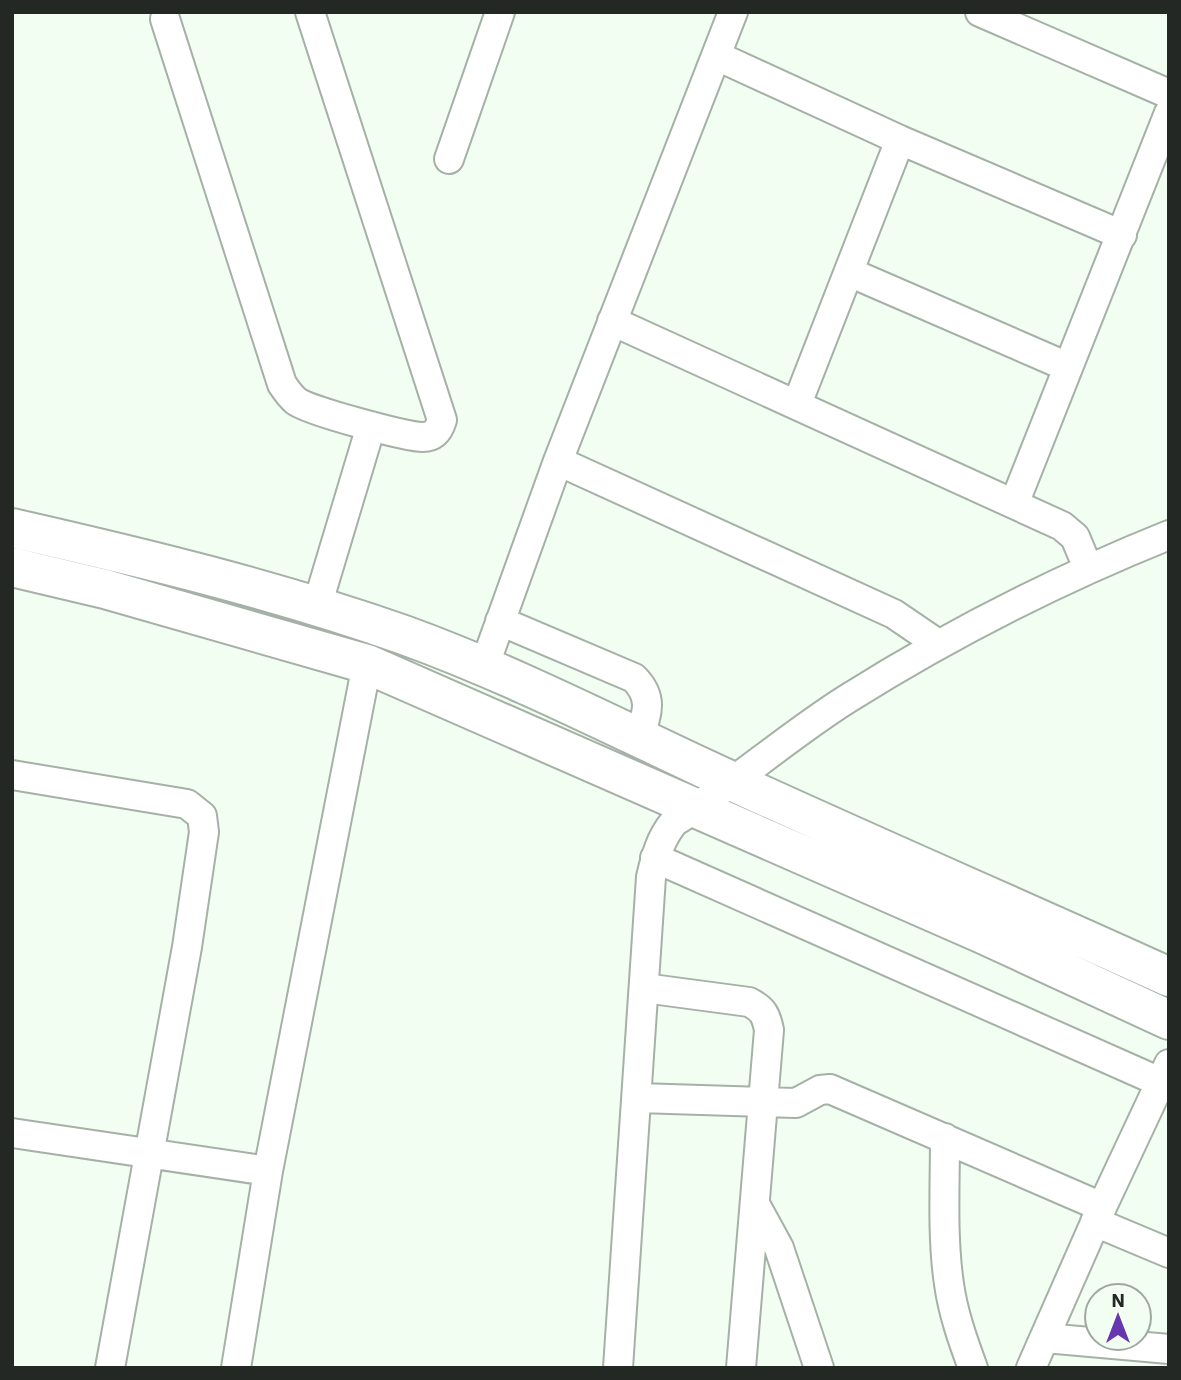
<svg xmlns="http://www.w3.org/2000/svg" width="1181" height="1380" font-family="'IBM Plex Sans',sans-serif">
  <rect width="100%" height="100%" fill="#f2fef2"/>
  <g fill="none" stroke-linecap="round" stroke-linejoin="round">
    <!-- street casing -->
    <g stroke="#a5b1a6" stroke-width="32">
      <path id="street" d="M980,12L1169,94
        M165,19L282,384C286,390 291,397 296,401C309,411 407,437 423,437C434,437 439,430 442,420L310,12
        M717,56L900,140L1122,235
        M449,159L500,12
        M849,272L1068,367
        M612,321L1062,526L1075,537L1088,568
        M797,404L900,140
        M558,461L894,614L938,644
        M1014,504L1169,113
        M317,606L371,426
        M500,621L634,678C654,698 647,714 639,737
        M484,667L558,461L733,12
        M12,775L187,804L202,816L204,832L187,947L110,1368
        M655,858L1160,1082
        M644,988L749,1002C763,1009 766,1015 769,1030L741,1368
        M638,1098L796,1103L820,1090L830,1089L1102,1207
        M12,1133L268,1171
        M945,1138C945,1187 942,1237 949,1284C953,1313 963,1341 973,1368
        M755,1204L779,1248L819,1368
        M1095,1222L1169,1253
        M1045,1338L1169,1349
        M236,1368L268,1171L367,664
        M618,1368L651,877C656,856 660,839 674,822C734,784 787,737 847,699C949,635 1057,580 1169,535
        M1031,1368L1102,1207L1169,1064"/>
    </g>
    <!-- primary casing -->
    <g stroke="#a5b1a6" stroke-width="42">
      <path id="primary" d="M12,528C144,558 276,590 404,635C506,672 603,721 701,767C856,839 1013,906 1169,977
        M12,567L105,589L367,664L983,934L1169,1020"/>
    </g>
    <!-- street -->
    <use href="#street" stroke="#fff" stroke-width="28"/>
    <!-- primary -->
    <use href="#primary" stroke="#fff" stroke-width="38"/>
  </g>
  <!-- border -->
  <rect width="1181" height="1380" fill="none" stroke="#232824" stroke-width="28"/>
  <!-- north arrow -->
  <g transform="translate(1118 1317)"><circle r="33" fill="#f2fef2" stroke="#9fa8a0" stroke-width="2"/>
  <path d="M0-5L12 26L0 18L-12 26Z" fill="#6637ae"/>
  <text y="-10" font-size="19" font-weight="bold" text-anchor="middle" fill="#232824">N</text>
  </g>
</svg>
